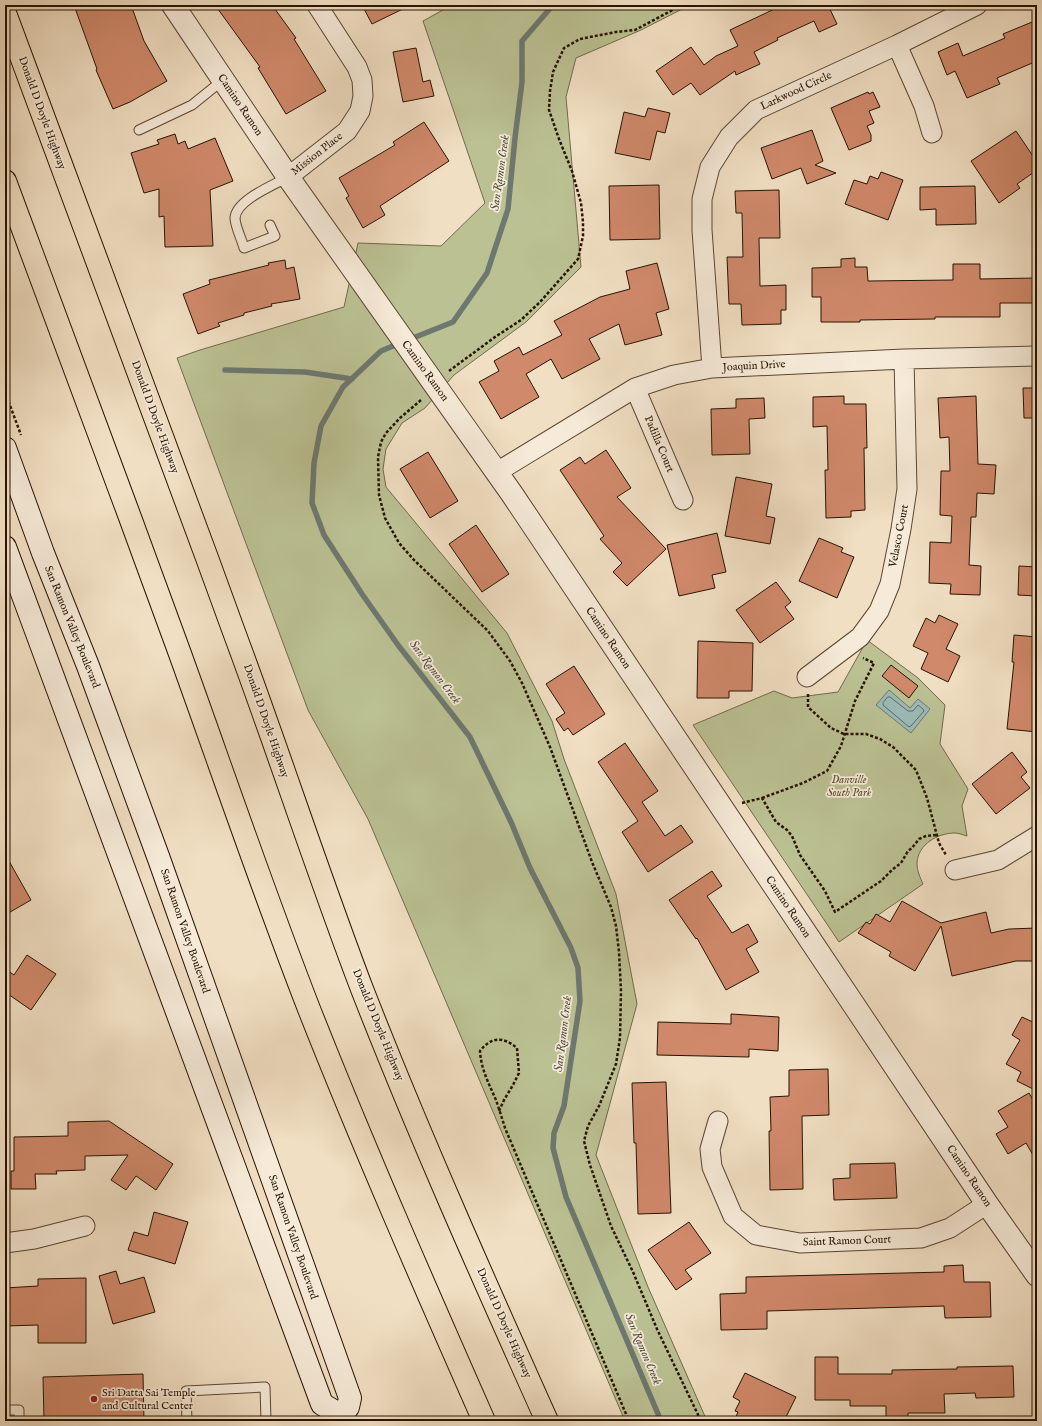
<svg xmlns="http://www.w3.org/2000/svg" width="1042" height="1426" font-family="'IM FELL English',serif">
  <rect width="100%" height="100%" fill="#f1dfc3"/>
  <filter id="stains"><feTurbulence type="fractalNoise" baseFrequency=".005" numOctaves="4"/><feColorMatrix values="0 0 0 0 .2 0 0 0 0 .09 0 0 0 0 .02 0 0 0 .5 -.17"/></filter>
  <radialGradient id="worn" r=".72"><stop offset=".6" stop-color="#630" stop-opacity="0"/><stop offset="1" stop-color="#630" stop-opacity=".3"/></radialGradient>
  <!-- green -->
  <path fill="#bbc193" stroke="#716a4a" d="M452,5H690L641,30L576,58L566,97L581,267L526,322L454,375L425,408L402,423L386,449L383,469L386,487L507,633L552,721L564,759L616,894L637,1004L596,1155L648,1287L707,1421H625L368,819L308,710L177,358L200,350L344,307L358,243L441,246L485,203L423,21Z
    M867,640L918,678L945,705L940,744L968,789L962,806L967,836C963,835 959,833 955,833C938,833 918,844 917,863C917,871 920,877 923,884L839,942L693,725L774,691L792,698L838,692Z"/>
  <!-- water -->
  <path fill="#9cbbba" stroke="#6d7870" d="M889,690L910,708L918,699L930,709L911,733L876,705Z"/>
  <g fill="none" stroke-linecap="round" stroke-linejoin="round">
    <!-- shore -->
    <path stroke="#62675e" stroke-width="1" d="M888,697H890L908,711H913L918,705L923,709L924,711L911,726L909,727L883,705V703Z"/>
    <!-- stream -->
    <path stroke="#6d7870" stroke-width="5.5" d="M408,340L453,322L487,273L508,209L515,138L522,82V41L553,5
      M400,343L381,351L343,387L321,426L314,463L312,503L324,535L362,594L398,645L470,737L511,822L530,868L571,948L578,968L580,1001L564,1106L554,1133L553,1148L566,1197L661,1421
      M225,370L305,372L352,379"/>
  </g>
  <!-- building -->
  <path fill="#d0896b" stroke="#271301" d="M83,5H131L144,41L167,81L130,102L113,109L96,70L97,69L75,8Z
    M215,5H272L296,38L294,39L326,91L286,114L258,68L260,67Z
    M362,5H411L372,24Z
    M783,5H828L837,24L819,32L814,21L777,38L778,40L754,52L760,64L736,75L735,71L700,95L691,83L673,95L656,71L691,47L704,65L716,56L738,46L730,30Z
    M1037,20V61L997,78L1000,84L967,98L955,71L947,75L938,52L958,43L963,56L1005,38L1003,34Z
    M416,48L423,82L430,80L434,96L403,102L393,52Z
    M868,92L869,94L873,92L880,107L869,111L874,123L867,126L871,135V141L849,150L831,108Z
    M648,108L670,113L665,133L657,131L650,160L615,153L624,112L645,117Z
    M424,122L449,161L380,206L385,215L363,228L346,198L349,196L339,178L395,145L393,142Z
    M812,130L823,161L815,165L836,173L807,184L801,168L772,179L761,148Z
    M1016,131L1037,162V170L1017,184L1020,188L999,203L971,161Z
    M175,134L178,144L185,141L188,149L215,138L233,181L210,190L213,246L165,247L164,216L159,217V189L144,193L131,153L159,144L157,140Z
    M881,172L903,180L888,220L845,204L854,180L867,184L870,176L878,179Z
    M659,185L660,239L610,240L609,186Z
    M975,186L976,224L936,225V209L920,210V187Z
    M779,190L780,238H759L760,286L786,285V310H781V324L742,325L741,304H729L727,257H743L742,213H736L735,191Z
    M855,258V267H867L868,281L953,280V264H980V279L1037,278V303H1000V317H935V319L860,320V322H821V297H812V268L841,267V259Z
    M285,260L286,269L294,267L300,299L271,304L272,306L244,313V315L218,323L220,326L198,334L183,294L210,284L209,280L269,265L268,263Z
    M657,263L669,309L656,313L662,335L625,345L619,324L589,339L600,359L562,379L551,359L526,374L539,397L501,419L479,382L499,371L494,361L519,347L523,355L562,335L554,321L600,297L630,289L626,271Z
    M1023,388H1037V418H1024Z
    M844,396V404H866L867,448H864L865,510L851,511V517L826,518L825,470H828L827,426L813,427V397Z
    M976,396L978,464L996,465L994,494L977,493L976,517H971L969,565L981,566L980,595L950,594L951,584L929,583L930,542L951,543L952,516L940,515L941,471H950L949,437L940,438L938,398Z
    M764,398L765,418L749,419L750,454L712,455L711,409L736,408V399Z
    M606,450L631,488L617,497L666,549L627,586L613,572L622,563L600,539L604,536L560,470L580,457L585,464Z
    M428,452L458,501L430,518L400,469Z
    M736,477L772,484L766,516L775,518L770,544L725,536Z
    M476,525L509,574L482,592L449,544Z
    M717,533L726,572L712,575L715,588L679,596L667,545Z
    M819,538L843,548L841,552L854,557L837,598L799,581Z
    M1019,566L1037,567V596L1018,595Z
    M776,582L791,602L785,607L794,619L760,643L736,610Z
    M939,615L958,624L946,649L960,656L948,682L921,669L928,653L913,646L926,618L935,623Z
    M1014,635L1037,637V732L1007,729L1014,662H1012Z
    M698,641L753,643L752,691H729V698H697Z
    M891,665L918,686L909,698L882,676Z
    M574,666L605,714L573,735L568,728L564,731L556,719L565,713L546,684Z
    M625,743L658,791L642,802L665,836L681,825L693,842L648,872L622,832L638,821L598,762Z
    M1012,752L1027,772L1021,777L1030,788L996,814L972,784Z
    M5,854L31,900L5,915Z
    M712,871L722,886L707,896L732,933L748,924L758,942L746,949L759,972L726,990L697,938L696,939L669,900Z
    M902,901L941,923L986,912L991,933L1009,929L1037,928V961H1016L952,976L941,926L915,971L889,956L891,952L858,933L866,922L870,924L876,914L890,922Z
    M27,955L56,974L31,1010L5,992V969L14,975Z
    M731,1014L779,1017L778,1051L749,1049V1057L657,1055L658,1022L731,1024Z
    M1022,1017L1037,1024V1091L1017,1081L1021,1072L1006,1064L1020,1040L1012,1035Z
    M828,1069L829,1115L802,1116L803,1189L770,1190L769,1131H771L770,1097L789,1096V1070Z
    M666,1082L671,1213L638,1214L636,1143H634L632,1083Z
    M1029,1093L1037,1107V1162L1026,1143L1008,1154L996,1134L1008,1127L998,1111Z
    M109,1121L173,1164L156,1190L136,1176L126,1190L111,1180L128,1155L85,1156V1170L56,1171L57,1174H35L36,1189H11V1171H14V1137L68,1136V1122Z
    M895,1163L897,1198L834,1200L833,1179L850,1178V1164Z
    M154,1212L188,1222L175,1264L128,1250L134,1232L148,1236Z
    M689,1222L711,1253L685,1270L692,1279L676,1290L648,1250Z
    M963,1265L964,1282H990L991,1317L945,1318L944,1306L767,1311V1329L721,1330L720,1294L746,1293V1277L944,1272V1266Z
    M116,1271L120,1284L144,1277L155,1312L113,1324L99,1276Z
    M86,1278V1343H38V1325L5,1326V1288L38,1286V1279Z
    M815,1357H838V1374H892V1370L957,1369V1367L1013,1366L1014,1397L976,1398L975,1393L944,1394L945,1413H908V1418H886V1406H850V1400H815Z
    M745,1373L796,1397L784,1421H734L738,1412L735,1411L740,1401L733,1397Z
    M143,1374L144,1421H44L43,1377Z"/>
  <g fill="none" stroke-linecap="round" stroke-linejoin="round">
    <!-- service casing -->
    <g stroke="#5a4632" stroke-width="11">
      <path id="service" d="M139,130L192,105L223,80
        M270,225L275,236L244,248C242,240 235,226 235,218C236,200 274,185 288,177
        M5,1410H19V1421
        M187,1421L186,1391L265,1387L266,1421"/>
    </g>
    <!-- minor casing -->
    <g stroke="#5a4632" stroke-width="21">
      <path id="minor" d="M897,45L924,106L932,133
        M288,177L347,131L360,111L363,96L362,80L357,67L317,5
        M712,368L702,230V199L710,167L729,137L756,110L897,45L977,5
        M635,388L683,500
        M497,472L635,388L674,375L712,368L904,359L1037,356
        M807,677L860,637L879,611L890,584L901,529L907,489L904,359
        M955,870L998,860L1037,836
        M718,1121L710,1149L712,1167L733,1216L756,1235L800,1243L921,1238L950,1228L987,1204
        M5,1243L34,1239L85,1226"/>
    </g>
    <!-- tertiary casing -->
    <g stroke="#5a4632" stroke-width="24">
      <path id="tertiary" d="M173,5L288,177L512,494L987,1204L1037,1275"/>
    </g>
    <!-- secondary casing -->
    <g stroke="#271301" stroke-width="24">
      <path id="secondary" d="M5,448L43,553L88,666L159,859L350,1398L348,1407L342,1416
        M5,547L322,1404L342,1416L344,1421"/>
    </g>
    <!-- motorway casing -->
    <g stroke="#271301" stroke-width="24">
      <path id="motorway" d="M5,13C81,219 159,425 234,632C278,750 317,871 362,989C419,1135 483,1278 547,1421
        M5,181C63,338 122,494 179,651C222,770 263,891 309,1009C364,1148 424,1285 484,1421"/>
    </g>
    <!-- path -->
    <path stroke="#271301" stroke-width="2.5" stroke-dasharray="3 2" stroke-linecap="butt" d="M449,371L495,337L521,320L540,302L578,259L583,236V222L581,203L572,171L559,139L549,110L550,91L553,72L564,48L580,39L616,32L635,30L682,5
      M5,392L21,435
      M421,400L400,418L386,433L381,442L378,457L379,495L385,518L399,543L414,560L488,631L510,661L522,683L550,747L592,862L611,907L616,926L619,952L621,991L620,1038L616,1064L599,1106L588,1126L584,1141L590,1165L611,1226L633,1272L657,1329L701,1421
      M808,694V707L831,728L844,734H866L880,739L893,747L916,770L927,798L939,843L946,855
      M762,798L803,783L827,771L841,746L855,701L874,663L863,658
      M742,803L762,798L776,822L787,830L792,836L800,855L825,891L835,912L881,881L893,869L901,863L908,851L912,848L919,839L926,836L937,835
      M499,1111L504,1100L513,1085L519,1073L517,1048C503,1036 491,1037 480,1051C481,1069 489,1084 496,1100C499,1109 502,1118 505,1128L629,1421"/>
    <!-- service -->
    <use href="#service" stroke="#f6ead8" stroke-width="9"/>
    <!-- minor -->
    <use href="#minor" stroke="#f6ead8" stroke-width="19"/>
    <!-- tertiary -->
    <use href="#tertiary" stroke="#f6ead8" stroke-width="22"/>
    <!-- secondary -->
    <use href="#secondary" stroke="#f6ead8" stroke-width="22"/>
    <!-- motorway -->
    <use href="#motorway" stroke="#f1dfc3" stroke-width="22"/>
  </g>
  <!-- markers -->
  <circle fill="#8f2418" stroke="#f6ead8" stroke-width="1.5" cx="94" cy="1399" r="4"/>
  <g text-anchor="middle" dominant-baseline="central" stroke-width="3.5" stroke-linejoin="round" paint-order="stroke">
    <!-- street labels -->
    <g font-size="11" fill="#271301" stroke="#f6ead8">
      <text transform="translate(796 91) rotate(-25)">Larkwood Circle</text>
      <text transform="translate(240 105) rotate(56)">Camino Ramon</text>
      <text transform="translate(42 113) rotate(70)">Donald D Doyle Highway</text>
      <text transform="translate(317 154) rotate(-38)">Mission Place</text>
      <text transform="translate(754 366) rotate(-3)">Joaquin Drive</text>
      <text transform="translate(425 371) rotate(54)">Camino Ramon</text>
      <text transform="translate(155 417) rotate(70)">Donald D Doyle Highway</text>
      <text transform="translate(659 444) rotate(67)">Padilla Court</text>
      <text transform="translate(899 536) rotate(-79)">Velasco Court</text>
      <text transform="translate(72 627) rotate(68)">San Ramon Valley Boulevard</text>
      <text transform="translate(608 638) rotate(56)">Camino Ramon</text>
      <text transform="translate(266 721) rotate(71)">Donald D Doyle Highway</text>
      <text transform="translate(788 907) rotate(56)">Camino Ramon</text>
      <text transform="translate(185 931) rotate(71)">San Ramon Valley Boulevard</text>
      <text transform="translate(378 1025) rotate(68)">Donald D Doyle Highway</text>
      <text transform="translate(969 1176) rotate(56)">Camino Ramon</text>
      <text transform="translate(293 1237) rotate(71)">San Ramon Valley Boulevard</text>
      <text transform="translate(847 1241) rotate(-2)">Saint Ramon Court</text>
      <text transform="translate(504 1323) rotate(66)">Donald D Doyle Highway</text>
    </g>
    <!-- park labels -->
    <g font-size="11" font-style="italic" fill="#5b5034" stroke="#f6ead8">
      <text x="849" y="780">Danville<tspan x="849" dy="13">South Park</tspan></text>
    </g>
    <!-- poi labels -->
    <g font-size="11" fill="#271301" stroke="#f6ead8" text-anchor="start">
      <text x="102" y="1393">Sri Datta Sai Temple<tspan x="102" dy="13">and Cultural Center</tspan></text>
    </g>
    <!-- water labels -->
    <g font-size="12" font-style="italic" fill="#504e42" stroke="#f6ead8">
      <text transform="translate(500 173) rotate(-82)">San Ramon Creek</text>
      <text transform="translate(435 672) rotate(53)">San Ramon Creek</text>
      <text transform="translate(563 1034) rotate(-83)">San Ramon Creek</text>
      <text transform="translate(643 1349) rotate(67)">San Ramon Creek</text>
    </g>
  </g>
  <!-- margin -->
  <rect width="1042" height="1426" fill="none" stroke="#f1dfc3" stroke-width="20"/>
  <rect x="6" y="6" width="1030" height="1414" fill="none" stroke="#271301" stroke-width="2"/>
  <rect x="10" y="10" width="1022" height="1406" fill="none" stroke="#271301"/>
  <rect width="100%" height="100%" filter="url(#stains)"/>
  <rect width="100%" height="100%" fill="url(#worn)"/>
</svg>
